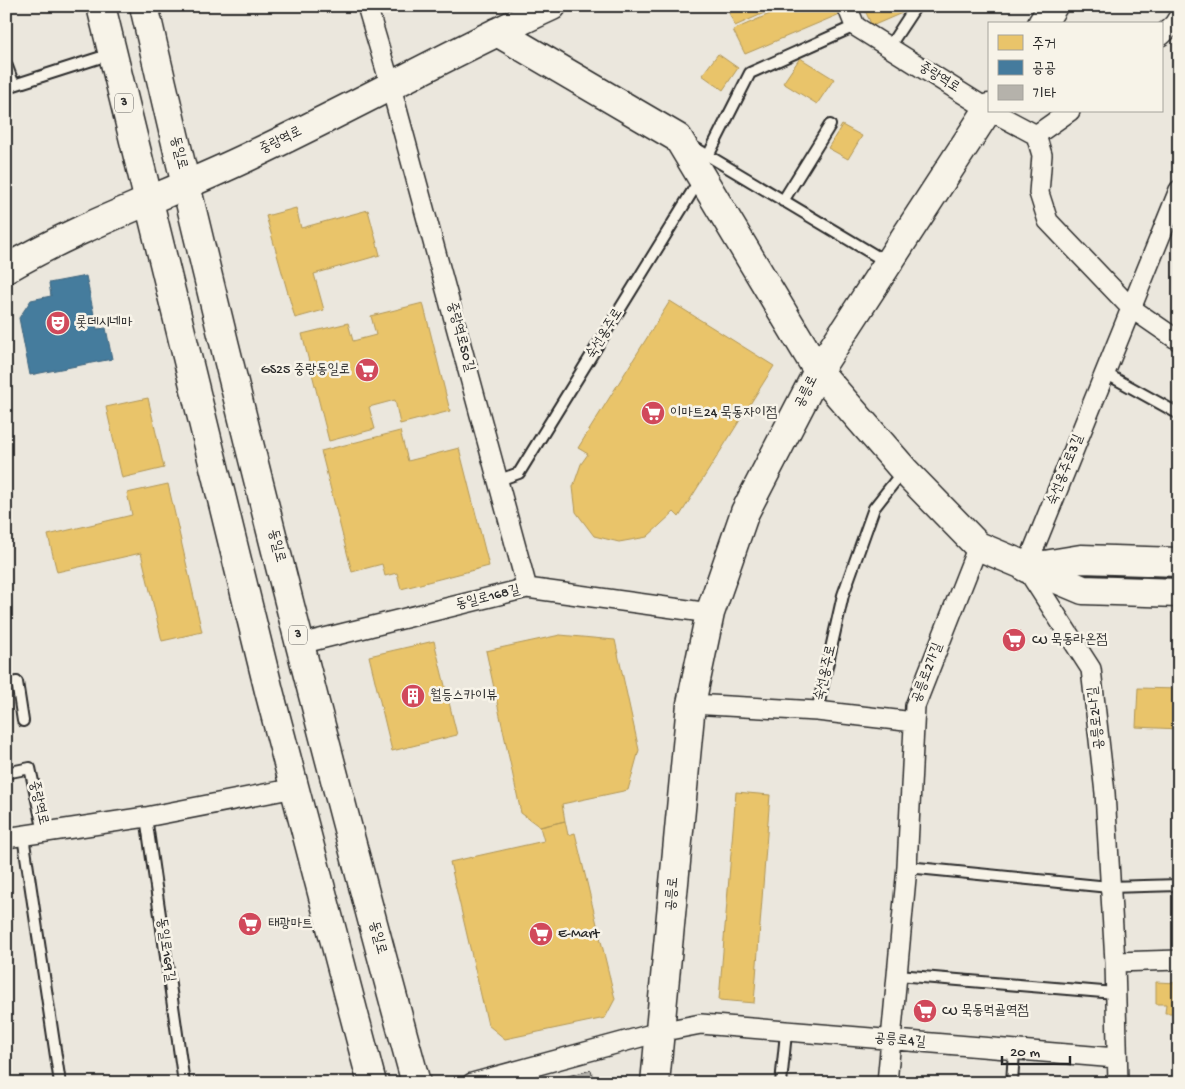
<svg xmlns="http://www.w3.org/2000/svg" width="1185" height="1089" font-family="'Gochi Hand','Poor Story',sans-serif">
  <rect width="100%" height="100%" fill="#ebe7dd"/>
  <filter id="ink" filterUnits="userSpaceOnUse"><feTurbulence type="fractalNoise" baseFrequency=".02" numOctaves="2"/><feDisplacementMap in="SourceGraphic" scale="10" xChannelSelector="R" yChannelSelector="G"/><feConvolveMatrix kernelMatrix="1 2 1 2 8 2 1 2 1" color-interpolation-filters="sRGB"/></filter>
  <g filter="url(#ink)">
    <!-- homes -->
    <path fill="#e9c46a" stroke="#b09657" d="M726,6H780L735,26Z
      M788,6H836L840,14L745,54L733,30Z
      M863,6H900L902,13L872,26Z
      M718,54L738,68L723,90L702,75Z
      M800,58L834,79L817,104L783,83Z
      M842,125L862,136L848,159L828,148Z
      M296,208L301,228L368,210L380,255L314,274L324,310L295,318L266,216Z
      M670,301L774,366L679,517L674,512L647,537L619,542L594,536L576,512L573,487L581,464L588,454L578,448Z
      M423,303L450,411L400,424L395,400L369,407L375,429L329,441L302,334L348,323L353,341L376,335L371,316Z
      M148,398L164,468L122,478L106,407Z
      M400,431L408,461L459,448L489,566L401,589L397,573L385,576L382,564L352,572L321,451Z
      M168,484L202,632L162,641L141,553L57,572L48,535L132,515L127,493Z
      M560,635L615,640L639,750L628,790L562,804L565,821L540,827L521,813L486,651Z
      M434,641L457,735L392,751L369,656Z
      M1138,688L1179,689V729L1136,727Z
      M736,792L770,795L754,1003L719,1000Z
      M565,821L568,835L575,833L615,999L605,1018L505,1039L488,1025L450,862L544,841L540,827Z
      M1156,982L1179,983V1018L1177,1013H1165L1166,1004H1156Z"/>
    <!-- public -->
    <path fill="#457b9d" stroke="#3d637b" d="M86,276L97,329L106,328L112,359L30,375L19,318L31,300L51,296L49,283Z"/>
    <!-- building -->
    <path fill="#b5b2ab" stroke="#2b2b2b" d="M591,1070L595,1083H541Z"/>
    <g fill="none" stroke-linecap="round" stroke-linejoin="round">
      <!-- lane casing -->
      <g stroke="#2b2b2b" stroke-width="14">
        <path id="lane" d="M889,47L916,6
          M6,64L14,85
          M6,90L14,85L111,54
          M692,146L888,263
          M708,156L750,73L855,26
          M783,201L830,125
          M1105,373L1179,414
          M499,480L519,473L700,179
          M6,684L17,682L23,721
          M817,711L843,595L874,508L903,471
          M6,773L30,768L44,832
          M146,817L184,1083
          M23,836L60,1083
          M907,867L1109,887L1179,885
          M898,975L1115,993
          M781,1083L786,1033
          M1012,1083L1014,1051"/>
      </g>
      <!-- street casing -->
      <g stroke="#2b2b2b" stroke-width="22">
        <path id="street" d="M367,6L391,87L527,588
          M847,6L855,26L989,110
          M1161,36L1174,24L1179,16
          M991,111L1036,135L1042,155L1039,193L1048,221L1131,308L1179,341
          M1036,135L1070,111
          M300,644L527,588L710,613
          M691,704L817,711L914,722
          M6,838L146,817L295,788
          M1115,962L1179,960
          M472,1083L659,1032L701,1024L1116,1058
          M887,1083L907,867L915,706L978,546
          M1118,1083L1115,962L1105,793L1091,669L1026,568L1179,190"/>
      </g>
      <!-- secondary casing -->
      <g stroke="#2b2b2b" stroke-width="31">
        <path id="secondary" d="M1042,24L1053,6
          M497,32L678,138L818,371L904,470L978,546L1083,590L1179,593
          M6,269C84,223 169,195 250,156C352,108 450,53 552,6
          M1026,568L1081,559L1179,562
          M655,1083L691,704L710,613L745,512L818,371L989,108"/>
      </g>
      <!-- primary casing -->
      <g stroke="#2b2b2b" stroke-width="31">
        <path id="primary" d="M101,6L269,691L372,1083
          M144,6C227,367 319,726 416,1083"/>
      </g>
      <!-- lane -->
      <use href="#lane" stroke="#f7f3e8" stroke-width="10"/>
      <!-- street -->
      <use href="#street" stroke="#f7f3e8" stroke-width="19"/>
      <!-- secondary -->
      <use href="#secondary" stroke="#f7f3e8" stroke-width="28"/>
      <!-- primary -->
      <use href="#primary" stroke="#f7f3e8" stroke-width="28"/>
    </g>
  </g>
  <!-- icons -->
  <defs>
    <g id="theatre-disc" transform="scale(1.25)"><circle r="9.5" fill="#d1495b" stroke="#f7f3e8"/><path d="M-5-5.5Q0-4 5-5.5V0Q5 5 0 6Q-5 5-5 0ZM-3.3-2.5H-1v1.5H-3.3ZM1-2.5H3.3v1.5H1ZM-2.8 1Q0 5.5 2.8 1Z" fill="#fff"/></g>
    <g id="supermarket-disc" transform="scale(1.25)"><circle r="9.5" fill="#d1495b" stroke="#f7f3e8"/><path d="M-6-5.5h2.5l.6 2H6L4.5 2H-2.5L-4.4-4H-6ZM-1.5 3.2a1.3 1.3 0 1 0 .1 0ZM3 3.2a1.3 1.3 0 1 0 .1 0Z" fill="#fff"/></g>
    <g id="building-disc" transform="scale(1.25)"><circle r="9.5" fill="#d1495b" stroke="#f7f3e8"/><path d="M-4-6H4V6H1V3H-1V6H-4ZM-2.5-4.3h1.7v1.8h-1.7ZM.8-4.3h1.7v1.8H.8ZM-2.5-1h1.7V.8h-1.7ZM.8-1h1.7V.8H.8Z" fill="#fff"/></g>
  </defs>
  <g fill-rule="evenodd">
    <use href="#theatre-disc" x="58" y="323"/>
    <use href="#supermarket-disc" x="367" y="370"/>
    <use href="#supermarket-disc" x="653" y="413"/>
    <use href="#supermarket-disc" x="1014" y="640"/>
    <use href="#building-disc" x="413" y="696"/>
    <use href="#supermarket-disc" x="250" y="924"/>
    <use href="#supermarket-disc" x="541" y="934"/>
    <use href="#supermarket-disc" x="925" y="1011"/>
  </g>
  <g text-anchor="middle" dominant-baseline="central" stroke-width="5" stroke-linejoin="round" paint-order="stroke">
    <!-- shield labels -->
    <g fill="#f7f3e8" stroke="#686764" stroke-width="1">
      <rect x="115" y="93.5" width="18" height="19" rx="4"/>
      <rect x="289" y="625.5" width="18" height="19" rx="4"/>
    </g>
    <g font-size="12" font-weight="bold" fill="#2b2b2b">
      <text x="124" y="103">3</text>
      <text x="298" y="635">3</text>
    </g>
    <!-- street labels -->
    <g font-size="14" fill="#2b2b2b" stroke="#f7f3e8">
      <text transform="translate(939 78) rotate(32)">중랑역로</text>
      <text transform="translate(281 141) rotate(-26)">중랑역로</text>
      <text transform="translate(178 153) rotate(76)">동일로</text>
      <text transform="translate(605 334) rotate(-58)">숙선옹주로</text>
      <text transform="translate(460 337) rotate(75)">중랑역로50길</text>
      <text transform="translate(807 392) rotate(-63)">공릉로</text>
      <text transform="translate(1066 470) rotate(-68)">숙선옹주로3길</text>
      <text transform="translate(276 546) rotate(76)">동일로</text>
      <text transform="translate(488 598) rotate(-14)">동일로168길</text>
      <text transform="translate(826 673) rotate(-77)">숙선옹주로</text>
      <text transform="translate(928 673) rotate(-69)">공릉로2가길</text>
      <text transform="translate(1097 718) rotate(-96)">공릉로2나길</text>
      <text transform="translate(38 803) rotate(77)">중랑역로</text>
      <text transform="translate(673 894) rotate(-85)">공릉로</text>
      <text transform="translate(377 938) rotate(75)">동일로</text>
      <text transform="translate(165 950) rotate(82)">동일로169길</text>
      <text transform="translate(900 1041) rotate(5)">공릉로4길</text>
    </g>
    <!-- poi labels -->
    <g font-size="14" fill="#2b2b2b" stroke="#f7f3e8" text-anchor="start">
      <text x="76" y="323">롯데시네마</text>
      <text x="350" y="370" text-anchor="end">GS25 중랑동일로</text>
      <text x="670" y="413">이마트24 묵동자이점</text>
      <text x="1032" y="640">CU 묵동라온점</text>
      <text x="430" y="696">월등스카이뷰</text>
      <text x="268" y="924">태광마트</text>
      <text x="558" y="934">E-Mart</text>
      <text x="942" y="1011">CU 묵동먹골역점</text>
    </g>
  </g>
  <!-- margin -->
  <rect width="1185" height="1089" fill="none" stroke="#f7f3e8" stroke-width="25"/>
  <rect x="12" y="12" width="1160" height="1064" fill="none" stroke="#2b2b2b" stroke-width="2" filter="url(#ink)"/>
  <!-- legend -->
  <rect x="988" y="22" width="175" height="90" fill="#f7f3e8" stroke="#a5a39c"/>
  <rect x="998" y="35" width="25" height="15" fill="#e9c46a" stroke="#a5a39c"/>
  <text x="1032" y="48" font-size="15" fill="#2b2b2b">주거</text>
  <rect x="998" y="60" width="25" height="15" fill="#457b9d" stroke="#a5a39c"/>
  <text x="1032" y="72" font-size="15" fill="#2b2b2b">공공</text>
  <rect x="998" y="85" width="25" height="15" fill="#b5b2ab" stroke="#a5a39c"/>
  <text x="1032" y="98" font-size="15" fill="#2b2b2b">기타</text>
  <!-- scale -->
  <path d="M1002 1056v8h68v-8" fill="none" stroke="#2b2b2b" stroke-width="2.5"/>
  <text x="1010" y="1056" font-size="15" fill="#2b2b2b" stroke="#f7f3e8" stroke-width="4" paint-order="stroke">20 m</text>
</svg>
